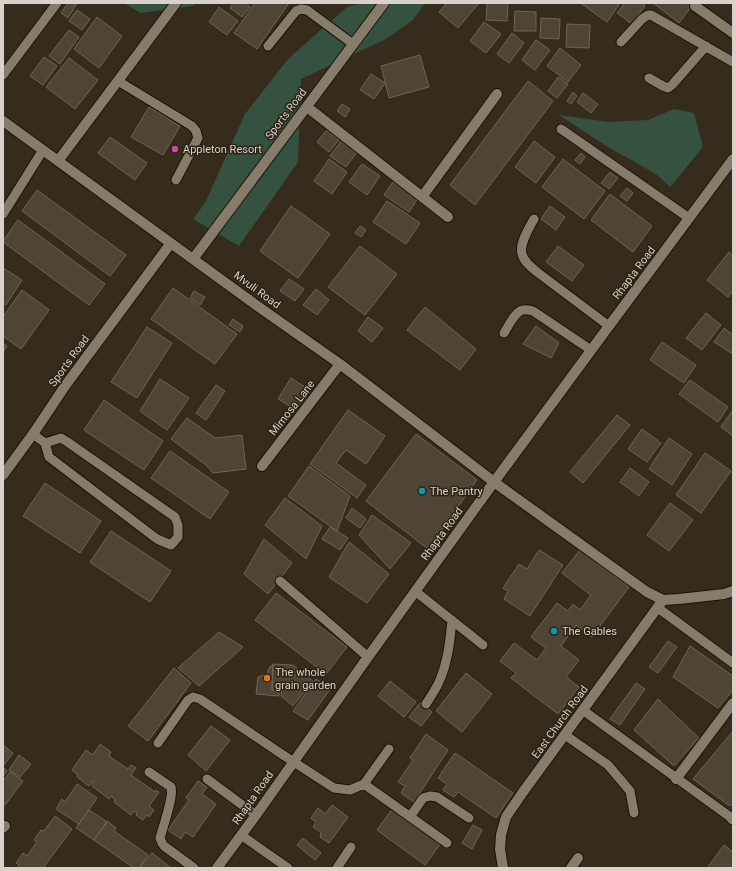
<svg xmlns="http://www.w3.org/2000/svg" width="736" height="871" font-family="Roboto,sans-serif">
  <rect width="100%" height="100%" fill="#352c1e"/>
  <!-- green -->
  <path fill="#355240" d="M124,3H194L193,6L141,13Z
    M361,3H425L413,20L386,39L301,79L298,162L239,246L193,219L205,203L245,114L288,59L347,7Z
    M674,109L694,113L703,147L670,187L656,174L608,147L559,115L609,122L648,120Z"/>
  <!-- building -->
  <path fill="#4e4536" stroke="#6f6556" d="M68,3H77L68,18L61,13Z
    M233,3H245L250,7L242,17L230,8Z
    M255,3H289L257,49L234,33Z
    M447,3H479L458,28L439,12Z
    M487,3H508L507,21L486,20Z
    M582,3H620L607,22L582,4Z
    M625,3H644L643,4L645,6L632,24L617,13Z
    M653,3H686L691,7L679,23Z
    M219,7L238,21L227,35L209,22Z
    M77,10L90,19L82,30L69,21Z
    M515,11L536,12V31H514Z
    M97,17L122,36L99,68L74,49Z
    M541,18L560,19L559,39L540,38Z
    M484,22L501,34L486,53L470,41Z
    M567,24L590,25L589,48L566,47Z
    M69,30L79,37L60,64L49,56Z
    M512,33L524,43L509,63L497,54Z
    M536,40L550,50L535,70L522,60Z
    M560,48L581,65L568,82L547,66Z
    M420,55L429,87L389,98L381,66Z
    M44,57L57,66L43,85L30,76Z
    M69,58L98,80L75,109L46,87Z
    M371,74L385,83L374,99L360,90Z
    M558,77L568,84L557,98L548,91Z
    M528,81L553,101L475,205L450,185Z
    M573,92L577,96L571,104L567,101Z
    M583,93L598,104L591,113L577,102Z
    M342,104L350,109L345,117L337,111Z
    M149,107L180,126L163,155L131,137Z
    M327,130L339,140L329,152L317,142Z
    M110,137L147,163L135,180L98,153Z
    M342,140L358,151L346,167L330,156Z
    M534,141L555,157L536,183L515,167Z
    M581,153L585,157L580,164L575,160Z
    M329,159L347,172L332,194L314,181Z
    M563,159L605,191L584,219L542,187Z
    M362,164L380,176L367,195L349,182Z
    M610,172L618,178L609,189L601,183Z
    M393,182L418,198L409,212L384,195Z
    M627,188L633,193L627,201L620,196Z
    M37,190L126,255L110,276L22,211Z
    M610,194L652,226L633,252L591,220Z
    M387,201L420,223L406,244L373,222Z
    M291,206L330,234L298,278L260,251Z
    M550,206L565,217L556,230L541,219Z
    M18,220L105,284L89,305L3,242V241Z
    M360,226L366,230L361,237L355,233Z
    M360,246L397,274L365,315L328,287Z
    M558,246L584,265L572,281L546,262Z
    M729,252L733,256V291L728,297L707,280Z
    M3,268L22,280L6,305L3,303Z
    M289,279L304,289L295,301L280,291Z
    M173,288L237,334L215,364L151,319Z
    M316,289L329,300L317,315L303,305Z
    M22,290L49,310L21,349L3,336V317Z
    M194,291L205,297L200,305L190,298Z
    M425,307L476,349L460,370L407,330Z
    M706,313L721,325L702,350L686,338Z
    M368,317L383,328L372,342L358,331Z
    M233,319L243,326L240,332L229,325Z
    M536,326L559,343L551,358L523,344Z
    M147,327L172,343L137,398L111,382Z
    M724,328L733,335V354L714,342Z
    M662,342L696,365L684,383L650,360Z
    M3,343L7,346L3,352Z
    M291,378L311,391L298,411L278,399Z
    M160,379L189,398L167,430L140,411Z
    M690,380L728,407L718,422L679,394Z
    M216,385L225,391L206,420L196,413Z
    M104,400L163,441L144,470L84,430Z
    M348,410L385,436L366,464L346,450L336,463L366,485L357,498L310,464Z
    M733,410V436L721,427Z
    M617,415L630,425L583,483L570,472Z
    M187,418L215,438L242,435L246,469L213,473L206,465L171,439Z
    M642,429L661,443L647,462L628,449Z
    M416,434L477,480L428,549L366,501Z
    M669,438L692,454L672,485L649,469Z
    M170,451L229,492L210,519L151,478Z
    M705,453L731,471L701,513L676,495Z
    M309,466L350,496L337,531L288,496Z
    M630,468L649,482L639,496L620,482Z
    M45,483L101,521L80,553L23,516Z
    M285,498L322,526L306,559L265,525Z
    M670,503L693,520L669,551L647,535Z
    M352,508L366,519L360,528L346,518Z
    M372,515L411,543L390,569L359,535Z
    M330,527L348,538L340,550L322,539Z
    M111,531L171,571L150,602L90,562Z
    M264,539L292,563L268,594L244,574Z
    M349,542L389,574L367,603L329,577Z
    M539,550L563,565L530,616L504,599L508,591L503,588L519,564L527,569Z
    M580,550L629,587L592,637L576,625L561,646L579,660L566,677L579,687L558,714L511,678L516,673L500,661L514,643L537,660L546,648L531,637L557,603L568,611L573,604L580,610L591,595L562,573Z
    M276,593L347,647L326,674L255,620Z
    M219,632L243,647L199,686L178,668Z
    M668,641L677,647L658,673L649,667Z
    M690,646L733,676V690L718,708L673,677Z
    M273,664L293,665L313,681L293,706L281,696L283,684L281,685V691L272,690Z
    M273,664L272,690L279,693V696L256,694L258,677L267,674L269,668Z
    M174,668L191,683L148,741L128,726Z
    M466,673L492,694L462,732L436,711Z
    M316,679L331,688L308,720L293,711Z
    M390,681L416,702L404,717L378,696Z
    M636,683L645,689L620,725L610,719Z
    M658,699L699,738L674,766L634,730Z
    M420,703L432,712L421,726L409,717Z
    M211,726L230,740L206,771L188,755Z
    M733,731V803L730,806L693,779Z
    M426,734L448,750L414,802L401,793L405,786L398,782L413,760L410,758Z
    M100,744L111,752L109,756L128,769L131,765L136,768L131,775L155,792L156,790L159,792L149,806L154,810L149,817L147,815L143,820L136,815L137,813L134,811L131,815L114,802L115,800L111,796L109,799L92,786L94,782L93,781L89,786L77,777L78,775L72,770L86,750L93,755Z
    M3,745L13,753L3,766Z
    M455,753L513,793L496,818L458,792L454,797L443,790L447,784L438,778Z
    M19,755L31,764L20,777L9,770Z
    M3,767L7,771L3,776Z
    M10,772L23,781L5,805L3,803V781Z
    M198,781L207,787L202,794L216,804L193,837L185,832L181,839L168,830L189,800L186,798Z
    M77,784L97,798L79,824L56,809L62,799L65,802Z
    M332,805L348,817L329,843L320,837L321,832L313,827L316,822L311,818L318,808L325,814Z
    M393,808L441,843L425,865L377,830Z
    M89,810L107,822L94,840L76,828Z
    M55,816L72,829L43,868H17L19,865L16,863L23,853L27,856L37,842L34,840L41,830L44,831Z
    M107,821L116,828L114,831L148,855L139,868H134L94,840Z
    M473,825L482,830L472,849L462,843Z
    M303,838L321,853L315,860L297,845Z
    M724,845L733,852V868H707Z
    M152,853L171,868H139Z"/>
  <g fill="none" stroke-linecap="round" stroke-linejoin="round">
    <!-- service casing -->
    <g stroke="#1c1407" stroke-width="11">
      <path id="service" d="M621,42L642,19L648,15H651L733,62
        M268,46L296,11L301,9L307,10L353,44
        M3,75L57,3
        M649,78L663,86L668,88L672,85L706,46
        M118,81L192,126L196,131L198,138L176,180
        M561,129L689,218
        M3,214L43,150
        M534,219C529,228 519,244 522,254C524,263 535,270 541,275L609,326
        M504,333C508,327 515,311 523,310C526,309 529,310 533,311L591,350
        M33,434L45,443L49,457L157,539L171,545L178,537V525L175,517L66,441L61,438L45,443
        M280,581L368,657
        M415,591L483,645
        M658,608L733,663
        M426,704C431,696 436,689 439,682C448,662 450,641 452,620
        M584,711L733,819
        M565,735L608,765L630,791L634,813
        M158,743L188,700L193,697L200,699L283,755L334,788L350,790L364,784L389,749
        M149,772L171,787C174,796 163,827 160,838L162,843L164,846L194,868
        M207,779L256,815
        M364,784L447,843
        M410,817L423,798L430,796L437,797L469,818
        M241,835L288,868
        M337,868L351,847"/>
    </g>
    <!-- minor casing -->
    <g stroke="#1c1407" stroke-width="12">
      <path id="minor" d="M695,6L733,33
        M307,107L448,217
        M3,121L256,305L340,364L494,482L647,592L663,600L679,599L724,594L733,591
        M58,161L176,3
        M422,197L497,94
        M193,259L384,3
        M262,466L340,364
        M3,475L33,434L65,386L171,243
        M676,779L733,703
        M732,819L733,817
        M3,828L5,826
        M217,868L256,815L368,657L494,482L609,326L733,159
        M503,868L500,849L501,835L506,817L523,792L663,600
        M571,868L578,858"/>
    </g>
    <!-- service -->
    <use href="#service" stroke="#867c6b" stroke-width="9"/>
    <!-- minor -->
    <use href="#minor" stroke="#867c6b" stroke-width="10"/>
  </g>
  <!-- markers -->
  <circle fill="#d1479c" stroke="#2b2215" stroke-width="1.5" cx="175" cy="149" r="4"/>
  <g fill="#0f9aa8" stroke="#2b2215" stroke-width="1.5">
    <circle cx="422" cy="491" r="4"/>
    <circle cx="554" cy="631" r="4"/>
  </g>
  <circle fill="#e8710a" stroke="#2b2215" stroke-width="1.5" cx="267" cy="678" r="4"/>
  <g text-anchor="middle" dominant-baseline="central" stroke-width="3" stroke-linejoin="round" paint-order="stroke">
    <!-- street labels -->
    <g font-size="11" fill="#d8d3ca" stroke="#2b2215">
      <text transform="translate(286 114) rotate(-53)">Sports Road</text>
      <text transform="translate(634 273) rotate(-53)">Rhapta Road</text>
      <text transform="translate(257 290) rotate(36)">Mvuli Road</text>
      <text transform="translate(69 361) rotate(-54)">Sports Road</text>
      <text transform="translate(292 408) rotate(-52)">Mimosa Lane</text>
      <text transform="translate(442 534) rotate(-54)">Rhapta Road</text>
      <text transform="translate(560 722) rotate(-54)">East Church Road</text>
      <text transform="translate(253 798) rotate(-55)">Rhapta Road</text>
    </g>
    <!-- poi labels -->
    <g font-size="11" fill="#d8d3ca" stroke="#2b2215" text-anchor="start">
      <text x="183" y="149">Appleton Resort</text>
      <text x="430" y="491">The Pantry</text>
      <text x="562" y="631">The Gables</text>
      <text x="275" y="672">The whole<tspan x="275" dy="13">grain garden</tspan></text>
    </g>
  </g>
  <!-- border -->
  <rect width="736" height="871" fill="none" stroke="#d8d3ca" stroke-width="8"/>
</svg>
